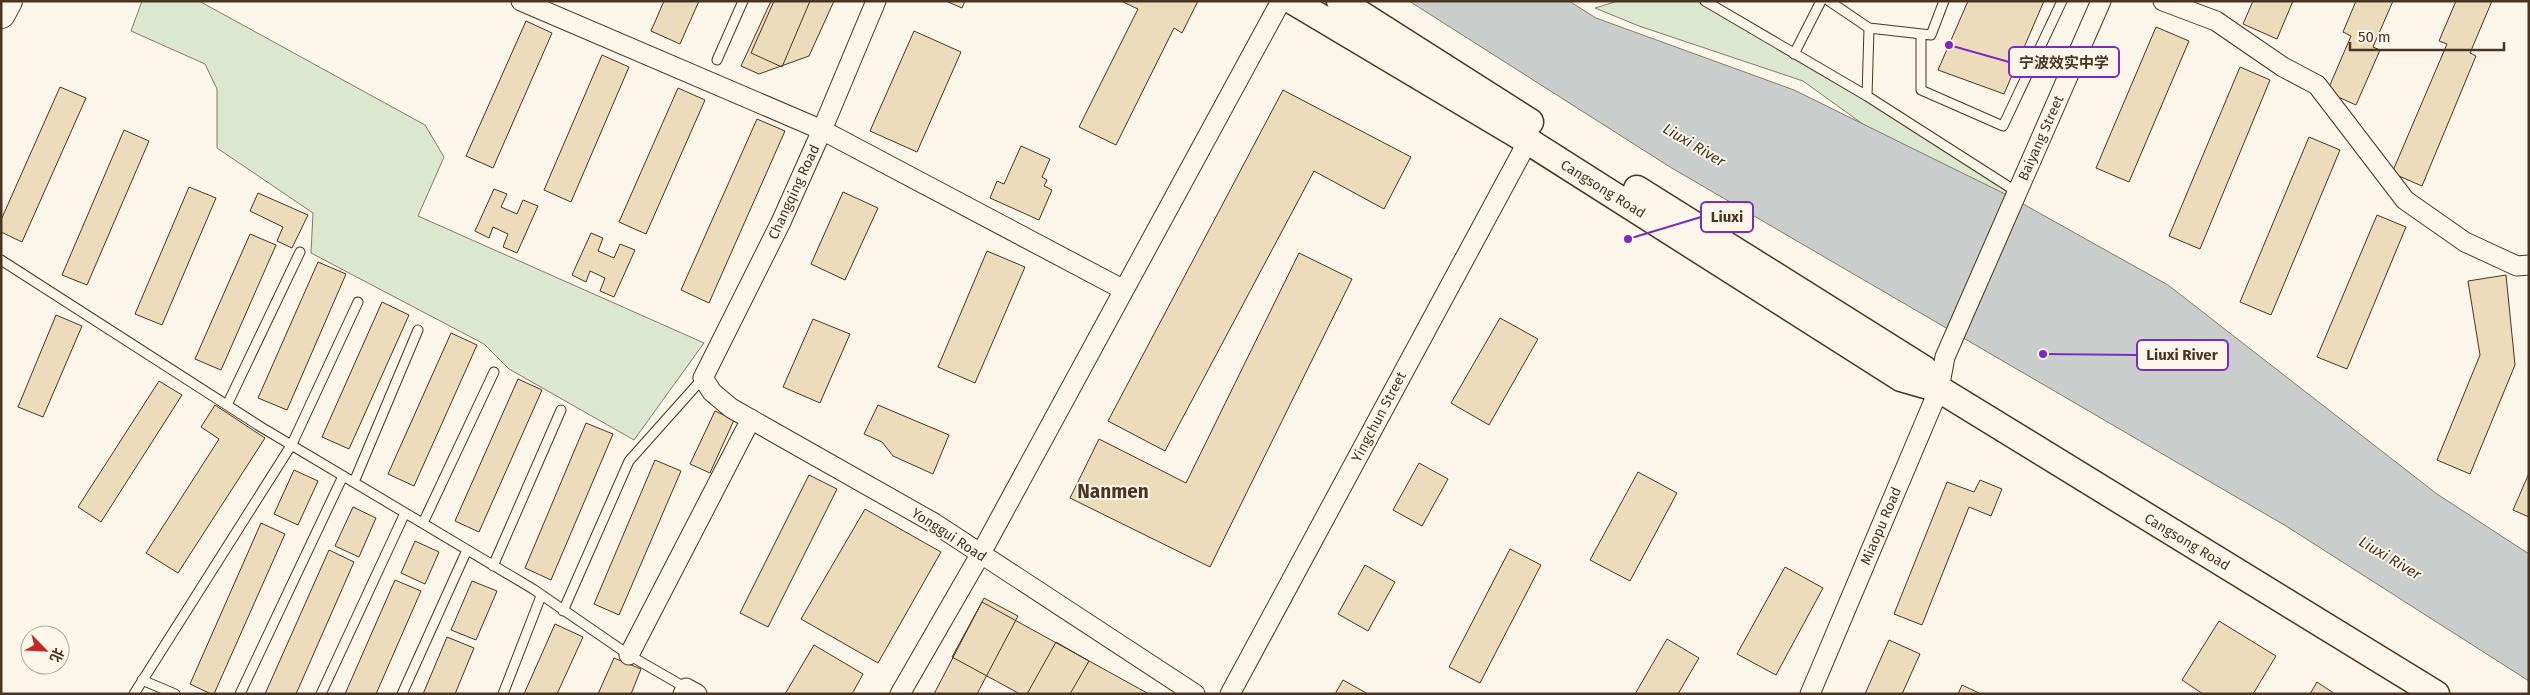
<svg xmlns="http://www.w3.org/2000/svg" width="2530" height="695" font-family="'Fira Sans','Noto Sans SC',sans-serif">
  <rect width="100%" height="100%" fill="#fbf6e9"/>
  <!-- green -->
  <path fill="#dce7d0" stroke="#887966" d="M142,1H199L425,125L444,157L418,216L704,343L634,440L509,369L484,344L311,253L313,213L217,148V89L205,64L131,31Z
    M1618,1H1703L2017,192L2003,225L1803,81L1639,26L1595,8Z"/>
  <!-- water -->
  <path fill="#c9cecd" stroke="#887966" d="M1409,1H1569L1596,18L1794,90L2007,195L2168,285L2437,494L2529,554V681L2286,526L1670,167Z"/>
  <!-- building -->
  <path fill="#ecdcbc" stroke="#4a3520" d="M664,1H699L680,44L651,31Z
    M771,1H834L809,56L759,74L741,66Z
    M774,1H810L782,67L751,53Z
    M946,1H965L962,8Z
    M1121,1H1198L1182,33L1174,28L1116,145L1079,127L1138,9Z
    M1968,1H2044L2004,94L1938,70Z
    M2253,1H2293L2277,39L2243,24Z
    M2356,1H2393L2373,47L2380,50L2356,105L2327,92L2351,36L2343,32Z
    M2456,1H2492L2470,53L2476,56L2422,186L2392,173L2447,44L2439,41Z
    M526,21L552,33L493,168L466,156Z
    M2156,27L2189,41L2129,182L2096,168Z
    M914,31L961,52L917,152L870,131Z
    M602,55L629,67L571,202L544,190Z
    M2240,67L2270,80L2200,249L2169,236Z
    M60,87L86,98L22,242L1,232V220Z
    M678,88L705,100L646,234L619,222Z
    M1283,90L1411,157L1384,209L1314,171L1165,451L1108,421Z
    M757,119L785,131L709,303L681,290Z
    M124,130L149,141L87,285L62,275Z
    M2309,137L2340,150L2271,315L2240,302Z
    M1021,146L1050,159L1042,177L1047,180L1044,186L1052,190L1039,220L990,198L997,181L1004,184Z
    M189,187L216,198L162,325L135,314Z
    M494,189L507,194L501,207L517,214L523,200L538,206L517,253L503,247L508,234L493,227L489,238L475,231Z
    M843,192L878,208L845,280L811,264Z
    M258,193L308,215L292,248L277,241L283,227L250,211Z
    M2377,215L2406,227L2347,369L2317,357Z
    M591,233L603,238L598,251L614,258L620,244L635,250L614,297L600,291L605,278L590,271L586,282L572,275Z
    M250,234L276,245L221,370L195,359Z
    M987,251L1025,267L975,383L938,367Z
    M1299,253L1352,279L1210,567L1070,498L1099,439L1186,483Z
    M318,262L346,274L287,410L258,398Z
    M2506,275L2515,365L2470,474L2437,460L2480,355L2468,281Z
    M382,302L409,315L349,449L322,437Z
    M56,315L82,326L43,417L18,407Z
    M1500,318L1538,339L1489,425L1451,403Z
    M813,319L850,334L820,403L783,387Z
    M451,333L477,345L414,486L388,474Z
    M518,379L542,390L479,532L455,521Z
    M159,381L182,395L101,522L78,507Z
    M215,405L265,438L178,573L146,553L219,439L201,427Z
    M878,405L949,435L933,474L893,456L882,442L864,434Z
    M715,411L734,420L710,473L690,464Z
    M586,423L613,434L551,580L525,568Z
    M655,460L681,471L619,615L594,604Z
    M1419,463L1448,479L1422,526L1393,510Z
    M294,470L318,481L298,525L274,514Z
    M1638,472L1677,493L1630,581L1590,560Z
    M2529,473V517L2513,510Z
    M809,475L837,489L768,627L740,613Z
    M1980,480L2002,489L1991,516L1969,507L1922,625L1894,614L1947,482L1974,492Z
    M353,507L376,518L359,557L335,546Z
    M865,509L941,552L878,663L801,619Z
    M261,523L285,534L214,694H211L190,684Z
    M415,541L439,552L425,584L401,573Z
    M1510,549L1541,565L1480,683L1449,667Z
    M329,550L354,562L296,694H265Z
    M1365,565L1395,582L1368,631L1338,614Z
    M1785,567L1823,588L1776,675L1737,654Z
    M395,580L421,591L376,694H345Z
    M472,581L497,591L476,640L451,630Z
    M984,598L1018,616L977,694H934Z
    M982,602L1149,694H1020L952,657Z
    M2219,621L2276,656L2253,694H2203L2182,680Z
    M555,624L583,637L557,694H524Z
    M447,637L474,648L455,694H423Z
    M1667,639L1699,658L1678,694H1635Z
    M1889,640L1920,654L1902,694H1865Z
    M1056,642L1089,661L1070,694H1027Z
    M814,645L863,674L852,694H785Z
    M614,658L641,669L631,694H598Z
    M1343,680L1368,694H1335Z
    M2317,682L2335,694H2310Z
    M1962,685L1981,694H1958Z"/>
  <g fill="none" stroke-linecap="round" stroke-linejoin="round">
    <!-- service casing -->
    <g stroke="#4a3520" stroke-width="11">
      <path id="service" d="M1705,1L1867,96L2017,192
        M1829,1L1869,28
        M1921,34V90L2003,126L2062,1
        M1794,54L1821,1
        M717,60L743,1
        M1867,96L1869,28L1931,35L1944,1
        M1,260L261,427L533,589L629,655L686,688
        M227,405L300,252
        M354,482L418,330
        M423,523L494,372
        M493,566L561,410
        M563,611L629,461L703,378
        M142,680L175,694
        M134,694L292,444L358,302
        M240,694L343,476
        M321,694L405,513
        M402,694L467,550
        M503,694L541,596"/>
    </g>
    <!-- minor casing -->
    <g stroke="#4a3520" stroke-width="21">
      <path id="minor" d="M521,1L822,130L1124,290
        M876,1L822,130L781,222L703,378L712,392L731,408L934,523L1195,694
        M2163,1L2216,21L2283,67L2317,85L2405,200L2465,242L2517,266L2529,265
        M629,655L751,419
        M683,694L686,688L697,694
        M900,694L980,555L1281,1
        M1230,694L1528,141
        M1810,694L1939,389L1945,357L2101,1"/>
    </g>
    <!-- secondary casing -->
    <g stroke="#4a3520" stroke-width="29">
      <path id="secondary" d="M1293,1L1528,141L1901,378L1939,389L2436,694
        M1340,1L1530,122
        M1637,189L1924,369L1939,389"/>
    </g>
    <!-- primary casing -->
    <g stroke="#4a3520" stroke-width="30">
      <path id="primary" d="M1,14L8,1"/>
    </g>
    <!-- service -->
    <use href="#service" stroke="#fbf6e9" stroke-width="9"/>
    <!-- minor -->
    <use href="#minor" stroke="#fbf6e9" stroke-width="19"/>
    <!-- secondary -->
    <use href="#secondary" stroke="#fbf6e9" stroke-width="26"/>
    <!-- primary -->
    <use href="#primary" stroke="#fbf6e9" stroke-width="28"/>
  </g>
  <g text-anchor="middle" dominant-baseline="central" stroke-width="4" stroke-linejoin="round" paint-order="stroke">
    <!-- street labels -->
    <g font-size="14" fill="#4a3520" stroke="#fbf6e9">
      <text transform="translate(2041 138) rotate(-66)">Baiyang Street</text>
      <text transform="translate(1603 189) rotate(32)">Cangsong Road</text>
      <text transform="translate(794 192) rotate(-65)">Changqing Road</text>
      <text transform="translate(1379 417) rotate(-62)">Yingchun Street</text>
      <text transform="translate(1881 526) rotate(-67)">Miaopu Road</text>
      <text transform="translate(949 535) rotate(33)">Yonggui Road</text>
      <text transform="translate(2187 542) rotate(31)">Cangsong Road</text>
    </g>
    <!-- water labels -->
    <g font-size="15" font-style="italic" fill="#4a3520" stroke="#fbf6e9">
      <text transform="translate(1694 145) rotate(31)">Liuxi River</text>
      <text transform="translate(2390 558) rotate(31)">Liuxi River</text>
    </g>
    <!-- district labels -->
    <g font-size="19" font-weight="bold" fill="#4a3520" stroke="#fbf6e9">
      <text x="1113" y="491">Nanmen</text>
    </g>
  </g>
  <!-- callouts -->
  <path fill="none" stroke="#7b2cbf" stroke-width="2" d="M1949 45L2009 62M1628 239L1701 217M2043 354L2137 355"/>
  <g fill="#7b2cbf" stroke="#fbf6e9" stroke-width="2">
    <circle cx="1949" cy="45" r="5"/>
    <circle cx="1628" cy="239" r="5"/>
    <circle cx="2043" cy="354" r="5"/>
  </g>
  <g fill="#fbf6e9" stroke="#7b2cbf" stroke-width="2">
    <rect x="2009" y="47" width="110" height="30" rx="5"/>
    <rect x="1701" y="202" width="52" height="30" rx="5"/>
    <rect x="2137" y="340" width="91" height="30" rx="5"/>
  </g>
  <g font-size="15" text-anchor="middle" font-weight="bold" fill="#4a3520">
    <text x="2064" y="68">宁波效实中学</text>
    <text x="1727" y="222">Liuxi</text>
    <text x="2182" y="360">Liuxi River</text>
  </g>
  <!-- border -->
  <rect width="2530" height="695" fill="none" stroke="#4a3520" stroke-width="5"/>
  <!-- north arrow -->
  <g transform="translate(45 650) rotate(114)"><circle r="24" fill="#fbf6e9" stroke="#b4a999"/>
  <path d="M0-4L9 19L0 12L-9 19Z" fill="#c62828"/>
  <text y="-8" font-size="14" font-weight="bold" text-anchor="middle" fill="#4a3520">北</text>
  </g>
  <!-- scale -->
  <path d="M2350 42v8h154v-8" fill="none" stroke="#4a3520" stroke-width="2.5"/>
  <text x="2358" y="42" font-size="15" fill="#4a3520" stroke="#fbf6e9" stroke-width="4" paint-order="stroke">50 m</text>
</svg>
